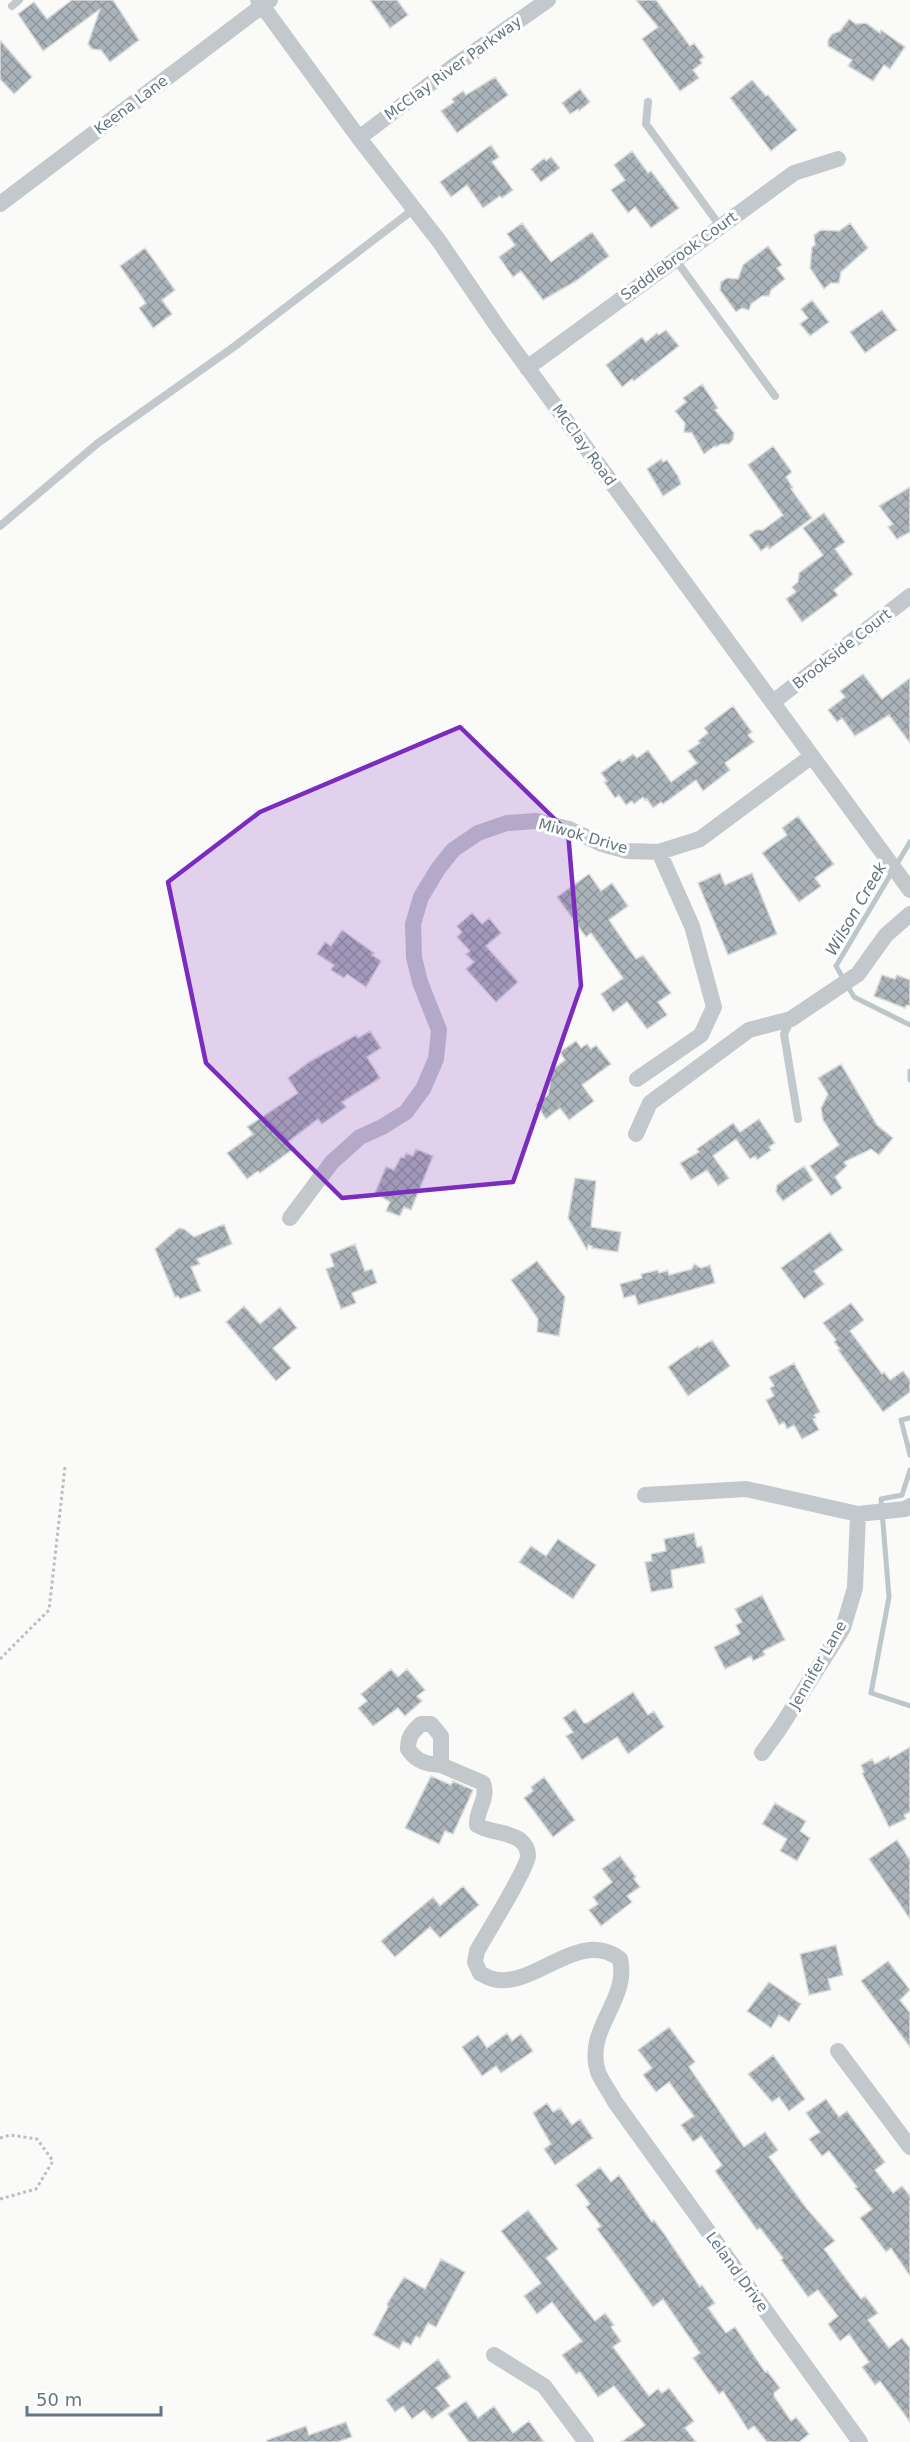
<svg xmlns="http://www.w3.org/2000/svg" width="910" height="2442" font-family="'DejaVu Sans',sans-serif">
  <defs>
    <pattern id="building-cross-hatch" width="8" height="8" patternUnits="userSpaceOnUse" patternTransform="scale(1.5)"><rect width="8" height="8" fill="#aab3b9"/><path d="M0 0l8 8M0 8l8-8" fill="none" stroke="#8e969c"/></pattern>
  </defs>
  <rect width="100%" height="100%" fill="#fafaf8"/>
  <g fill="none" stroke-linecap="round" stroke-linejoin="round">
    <!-- stream -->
    <path stroke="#bbc7cb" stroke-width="5" d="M910,842L836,966L854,997L910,1025
      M910,1071V1080
      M910,1418L901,1420L910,1455
      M910,1470L902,1495L881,1499L889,1597L871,1693L910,1706"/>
  </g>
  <!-- building -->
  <path fill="url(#building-cross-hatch)" stroke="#dcdcda" stroke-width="1.5" d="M72,0H113L139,40L110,62L101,50L92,49L88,44L100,9L43,51L18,14L34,2L47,19Z
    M370,0H397L408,15L390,28Z
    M636,0H656L690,46L694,43L704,57L700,60L702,63L693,70L699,78L680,91L642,39L658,27Z
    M849,19L856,24L866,23L880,33L881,30L905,47L890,69L884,65L873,81L848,66L852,60L828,46V40L832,34L840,31Z
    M0,40L32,77L14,94L0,79Z
    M495,77L508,95L457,133L441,111L454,102L452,99L463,91L466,95Z
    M752,80L766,96L768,95L797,130L771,151L730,98Z
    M580,89L590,102L579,111L578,109L570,114L562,103Z
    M491,145L499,157L492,162L513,190L502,198L500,196L483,208L467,185L451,197L440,182Z
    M632,151L648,173L651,171L679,208L651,228L635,207L628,213L611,190L625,180L614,165Z
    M551,157L560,168L541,182L531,169L544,158L546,161Z
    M522,223L551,262L592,232L609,256L576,281L543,300L521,271L513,277L499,257L515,245L507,234Z
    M850,223L868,248L841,272L839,283H831L824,289L810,268L812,247L815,245L814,235L821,230L839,231Z
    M768,246L782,265L777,268L785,279L771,290L769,296H762L751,304L749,310L742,308L736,312L720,290L721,282L727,278L738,279L743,265Z
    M145,248L175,290L162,300L172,314L153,328L139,308L146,303L120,266Z
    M812,300L829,322L810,336L800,324L808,318L801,309Z
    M882,310L897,330L865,353L850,332Z
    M666,330L679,346L634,381L632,379L622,387L606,365L642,337L646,342L657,333L659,335Z
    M702,384L718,408L715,410L734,433L733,440L729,444H721L716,447L715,446L704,454L692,433L684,432L685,423L675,411L686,402L683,398Z
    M773,446L792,472L786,477L793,488L791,489L812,518L769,549L768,546L761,551L749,535L756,530H763L783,515L748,465Z
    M661,459L663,462L667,460L678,476L681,484L663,496L647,469Z
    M910,487V532L897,539L888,527L893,524L879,506Z
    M824,513L845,542L835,549L853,574L834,590L838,595L802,622L786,599L796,592L792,587L798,582L799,573L823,555L803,528Z
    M863,674L882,699L910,678V743L889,715L855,736L842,718L837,722L828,710L845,697L840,691Z
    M733,706L752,732L748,735L754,742L725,763L730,770L703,791L696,780L663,804L661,802L653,808L647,799L645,800L643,797L634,804L632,801L626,805L619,795L615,798L604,782L607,781L601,773L620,759L622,762L633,754L637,758L648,750L671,782L697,763L688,751L700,743L698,741L708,733L704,728Z
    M798,816L834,864L815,878L821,886L799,902L762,853L787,835L782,828Z
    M720,873L725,885L752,873L777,934L728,955L698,883Z
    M589,874L601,891L612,883L628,906L609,920L636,959L643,955L671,993L658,1002L667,1015L647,1029L627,1002L613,1012L601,994L623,978L591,933L586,937L557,897Z
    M472,913L482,924L489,918L501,933L486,946L518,982L496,1002L466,969L474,962L466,954L470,951L457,937L462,932L457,926Z
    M342,930L374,953L372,955L381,961L366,987L347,974L344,978L331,970L334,965L317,954L325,942L331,946Z
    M882,975L895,979L897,975L910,980V1006L907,1005L905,1008L874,996Z
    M370,1031L381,1048L367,1057L380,1078L342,1102L346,1107L322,1124L318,1119L288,1142L293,1149L260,1173L258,1171L247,1179L227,1153L253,1134L247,1127L298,1093L288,1078L309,1062L356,1035L358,1038Z
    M576,1041L581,1048L587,1044L591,1049L596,1045L611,1064L582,1085L594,1101L569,1120L560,1108L546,1119L536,1104L548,1095L552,1070L565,1060L560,1052Z
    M841,1064L877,1125L893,1138L879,1155L871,1149L844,1162L847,1166L835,1177L842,1188L831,1196L810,1166L839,1145L823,1120L821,1108L828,1094L818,1078Z
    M759,1119L775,1143L769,1147L771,1150L757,1160L755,1156L750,1159L736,1139L713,1156L729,1178L718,1186L707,1170L691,1180L680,1163L699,1152L697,1149L733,1123L740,1132Z
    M416,1149L433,1156L411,1210L404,1207L400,1216L386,1211L390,1202L375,1193L386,1167L394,1170L401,1157L404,1158L406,1153L413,1156Z
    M804,1166L813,1180L783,1201L776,1192L777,1185Z
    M575,1178L596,1181L591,1227L621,1232L618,1252L592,1248V1246L588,1245L587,1250L568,1218Z
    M224,1224L232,1244L197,1259L200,1264L191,1267L201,1291L180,1299L178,1296L175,1297L155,1249L179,1228L184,1229L194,1237Z
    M830,1232L843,1250L814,1271L824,1284L804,1299L781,1268Z
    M355,1244L365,1271L372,1269L377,1283L352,1293L356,1303L341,1309L326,1269L334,1266L330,1254Z
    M537,1261L565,1297L559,1336L537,1332L538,1319L511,1280Z
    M694,1264L701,1268L710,1265L715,1283L638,1305L635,1295L624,1298L620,1284L642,1278L641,1274L658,1270L659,1273L668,1270L669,1275L692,1269Z
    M851,1303L864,1320L850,1331L882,1374L884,1372L890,1380L903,1371L910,1380V1392L883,1412L838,1350L840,1349L834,1342L836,1340L823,1323Z
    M244,1306L260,1324L280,1307L297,1328L273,1348L291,1368L276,1381L226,1322Z
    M712,1340L730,1366L688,1396L668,1367L698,1346L699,1348Z
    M794,1363L820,1412L814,1415L816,1418L813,1419L819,1430L802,1439L794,1425L787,1429L784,1422L779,1425L766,1400L774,1396L770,1388L774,1386L769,1377Z
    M694,1533L697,1547L702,1546L705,1563L671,1570L673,1588L651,1592L645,1562L652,1561L651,1554L666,1551L664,1539Z
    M558,1539L596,1565L573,1599L519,1562L531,1546L546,1556Z
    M762,1595L785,1640L763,1651L765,1655L753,1661L751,1656L725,1669L714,1647L740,1634L736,1625L742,1622L735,1609Z
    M391,1669L398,1677L407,1669L425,1690L417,1696L422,1701L405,1716L398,1708L373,1726L358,1708L367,1701L361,1694Z
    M633,1692L648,1715L654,1711L664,1727L628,1754L617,1737L582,1760L566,1736L573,1732L563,1718L575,1709L584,1723H587Z
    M910,1747V1812L904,1815L906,1819L889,1827L862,1773L864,1772L861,1765L872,1759L875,1764L889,1756L890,1759Z
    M431,1776L451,1785L453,1781L473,1790L453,1834L445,1831L439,1844L405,1828Z
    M544,1777L575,1820L553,1837L524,1798L533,1791L531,1787Z
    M775,1803L806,1821L800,1831L810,1838L797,1861L780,1851L787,1839L762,1824Z
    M897,1840L910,1860V1919L869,1859Z
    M620,1856L636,1877L634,1879L640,1887L627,1896L632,1902L601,1926L589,1910L598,1904L593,1897L612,1882L602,1869Z
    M463,1886L479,1905L440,1938L430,1927L395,1957L381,1941L433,1897L440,1906Z
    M836,1945L843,1975L828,1979L831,1990L809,1995L800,1954Z
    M888,1961L910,1990L900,2000L910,2013V2047L861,1981Z
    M769,1982L801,2004L789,2022L779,2015L771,2028L747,2011Z
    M669,2027L695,2062L689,2067L744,2147L765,2132L778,2150L769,2157L807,2209L835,2241L824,2249L861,2299L865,2296L878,2313L868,2320L889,2348L902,2338L910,2348V2422L880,2381L875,2385L862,2367L869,2362L849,2334L840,2341L828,2324L838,2316L818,2290L808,2297L781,2260L783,2258L760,2228L757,2230L715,2171L722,2165L701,2136L693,2142L681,2125L694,2116L669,2082L656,2092L643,2075L652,2068L638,2050Z
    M507,2033L512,2041L521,2034L533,2051L501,2073L496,2066L482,2076L462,2047L478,2035L487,2048Z
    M773,2055L805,2099L789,2111L779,2097L772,2102L748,2074Z
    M826,2099L839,2117L847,2111L885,2162L875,2170L893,2193L902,2186L910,2196V2276L891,2248L886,2252L860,2218L872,2209L855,2188L857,2187L829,2151L822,2156L809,2139L820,2132L806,2113Z
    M547,2103L553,2112L560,2108L572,2125L580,2119L593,2138L555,2165L544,2149L551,2144L533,2113Z
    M600,2167L611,2182L619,2175L652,2222L654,2220L665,2235L700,2287L702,2285L715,2303L708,2308L726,2333L735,2327L765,2372L767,2371L780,2388L774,2393V2396L791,2421L796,2417L809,2434L799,2442H767L754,2426L748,2430L723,2391L719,2394L693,2358L700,2353L663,2299L653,2307L623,2265L597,2229L601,2226L586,2207L590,2204L576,2185Z
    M528,2210L558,2249L546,2258L595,2321L605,2313L614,2325L611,2327L621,2341L613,2347L649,2396L658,2389L662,2393L669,2388L694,2421L685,2428L696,2442H621L645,2425L614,2386L598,2397L580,2372L576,2374L562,2355L582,2341L552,2302L537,2314L524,2296L541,2283L501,2231Z
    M441,2259L465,2272L436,2327L428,2323L420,2338L416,2336L411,2345L403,2341L399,2349L373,2335L388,2307L387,2304L404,2277L425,2289Z
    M438,2359L451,2377L436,2388L450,2406L432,2419L424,2410L412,2419L403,2406L395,2412L386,2400Z
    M466,2401L478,2418L494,2406L513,2433L529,2421L544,2442H469L448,2414Z
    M346,2422L352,2437L337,2442H267V2440L306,2426L309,2435Z"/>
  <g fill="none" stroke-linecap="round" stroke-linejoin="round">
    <!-- path -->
    <path stroke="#bbbfc2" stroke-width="3" stroke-dasharray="3 3" stroke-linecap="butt" d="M0,1659L49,1610L65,1467
      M0,2138L10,2135L37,2139L53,2161L36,2189L0,2199"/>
    <!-- service -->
    <path stroke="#c3c8cc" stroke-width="8" d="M12,6L19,0
      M648,102L646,124L720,226
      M675,259L775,396
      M0,526L98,443L235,346L414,209
      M791,1019L784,1034L798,1119"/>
    <!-- minor -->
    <path stroke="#c3c8cc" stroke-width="16" d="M258,0L359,138L439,241L499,329L910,890
      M359,138L451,68L548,0
      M0,204L270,0
      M527,368L794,173L838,159
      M773,702L910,596
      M637,1079L701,1035L714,1007L692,926L659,852
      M636,1134L650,1103L749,1030L791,1019L858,974L886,935L910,914
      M290,1218L332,1162L360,1137L382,1127L406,1112L423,1089L436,1059L439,1030L420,982L414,957L413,924L421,897L438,869L453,850L478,833L507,823L536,821L569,829L602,844L627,851L659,852L700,839L812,756
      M645,1495L746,1489L858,1514
      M762,1753L780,1728L843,1628L855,1588L858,1514L905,1509L910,1506
      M441,1765C426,1764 417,1762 408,1749C408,1737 412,1732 421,1724H431L441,1736V1765L483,1783C489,1799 476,1809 477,1825C490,1833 508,1831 520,1840C525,1844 528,1850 528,1856C527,1869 486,1935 477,1951L475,1962L480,1973C484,1975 488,1978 493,1979C533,1990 579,1927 620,1959C630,2000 584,2029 598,2072C602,2082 610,2092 615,2102L860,2442
      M838,2051L910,2147
      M494,2355L544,2386L586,2442"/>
  </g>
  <!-- marked area -->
  <path fill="#7b2cbf" fill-opacity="0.2" stroke="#7b2cbf" stroke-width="4.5" stroke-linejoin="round" d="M460,727L568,832L581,986L513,1182L342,1198L206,1063L168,882L260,812Z"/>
  <g text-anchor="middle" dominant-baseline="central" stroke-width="6" stroke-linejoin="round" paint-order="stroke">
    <!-- street labels -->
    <g font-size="15" fill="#657683" stroke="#fff">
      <text transform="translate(453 68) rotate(-36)">McClay River Parkway</text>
      <text transform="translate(131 105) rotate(-37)">Keena Lane</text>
      <text transform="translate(679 256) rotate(-36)">Saddlebrook Court</text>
      <text transform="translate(584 445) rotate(54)">McClay Road</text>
      <text transform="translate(842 649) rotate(-38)">Brookside Court</text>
      <text transform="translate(583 836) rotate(16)">Miwok Drive</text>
      <text transform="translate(818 1665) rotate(-60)">Jennifer Lane</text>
      <text transform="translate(737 2272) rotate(54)">Leland Drive</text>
    </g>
    <!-- water labels -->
    <g font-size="16" font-style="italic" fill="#60757c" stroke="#fff">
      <text transform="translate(856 909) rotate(-60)">Wilson Creek</text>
    </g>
  </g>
  <!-- scale -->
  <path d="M27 2406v9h134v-9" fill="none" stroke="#657683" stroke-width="3"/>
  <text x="36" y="2406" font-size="18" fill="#657683" stroke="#ffffff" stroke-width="4.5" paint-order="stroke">50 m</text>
</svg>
